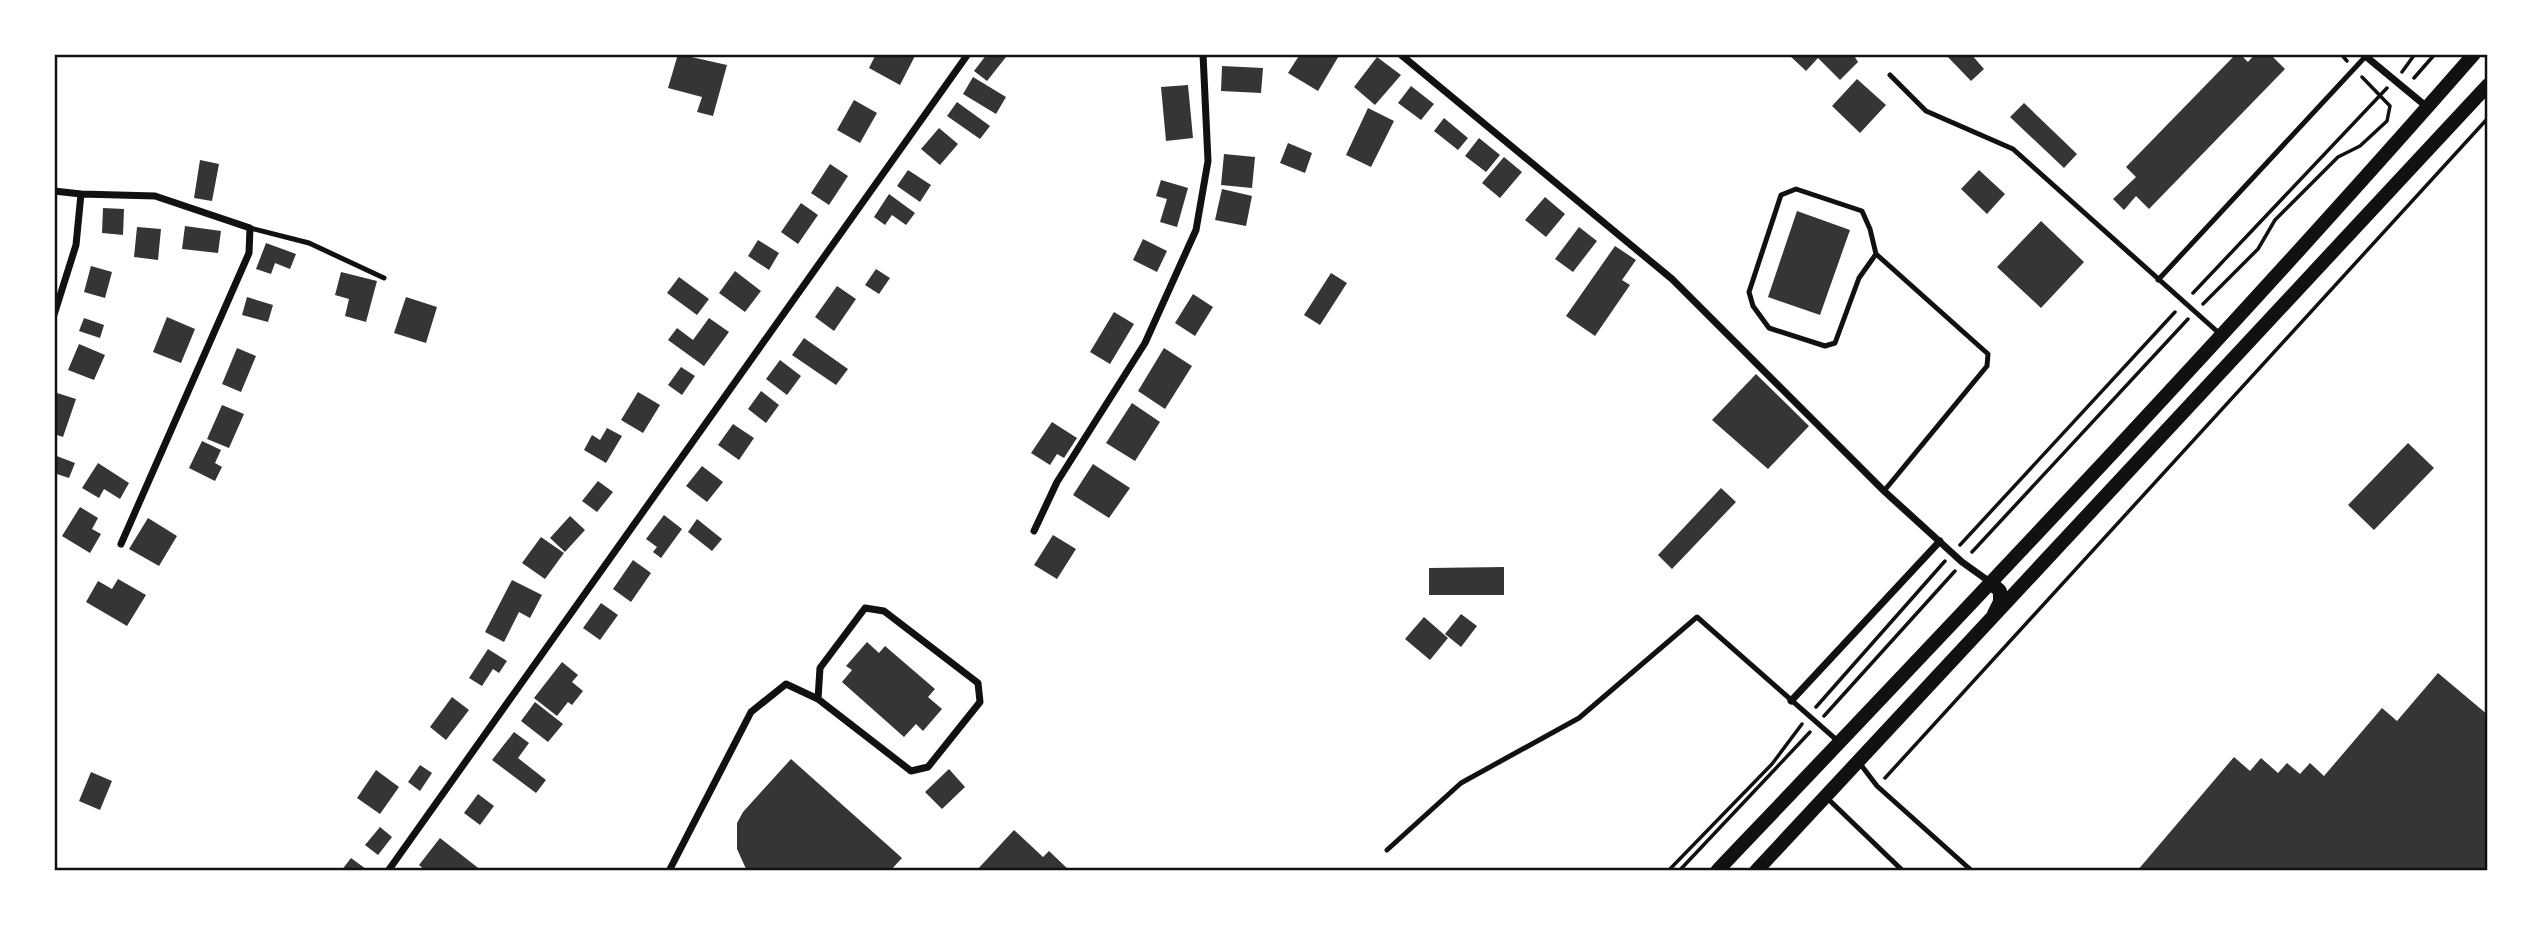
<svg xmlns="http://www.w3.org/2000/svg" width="2542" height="925" font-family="'IBM Plex Sans',sans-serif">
  <rect width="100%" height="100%" fill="#fff"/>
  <!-- building -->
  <path fill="#353535" d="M678,54L727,65L713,116L697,112L702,97L668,88Z
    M876,54H916L900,85L869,68Z
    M987,54L1006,57L987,81L974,71Z
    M1300,54H1340L1318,91L1288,73Z
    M1788,54H1853L1858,62L1840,80L1818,58L1806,71Z
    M1945,54H1971L1984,69L1971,81Z
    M2236,54H2240L2248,62L2255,54H2276L2273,57L2285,69L2149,209L2136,196L2124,210L2113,199L2136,177L2126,167Z
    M1377,57L1401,75L1375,105L1354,87Z
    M1222,66L1263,68L1261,93L1221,91Z
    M973,77L1006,97L996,114L963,94Z
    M1857,79L1886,105L1860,133L1832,106Z
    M1188,85L1193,138L1166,141L1161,87Z
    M1411,86L1434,104L1421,120L1398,103Z
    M854,100L877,113L860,143L837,130Z
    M957,102L990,126L980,139L947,116Z
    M2024,103L2077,154L2064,168L2010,117Z
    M1368,108L1394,121L1371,167L1346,155Z
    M1444,118L1468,138L1458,150L1434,131Z
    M939,128L958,144L940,165L921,149Z
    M1479,138L1500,155L1486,172L1465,156Z
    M1288,143L1312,153L1305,173L1280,163Z
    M1224,154L1255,157L1252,188L1221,185Z
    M1504,157L1522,172L1500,198L1482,183Z
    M200,160L219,164L212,201L194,198Z
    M830,164L848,176L829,205L811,193Z
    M908,170L931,185L920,202L897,186Z
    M1979,170L2005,194L1987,214L1961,189Z
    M1161,180L1188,188L1177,227L1160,222L1167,199L1156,196Z
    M1222,189L1252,196L1246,226L1215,220Z
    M889,194L915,213L906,225L892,215L885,225L874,217Z
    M1545,197L1565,214L1546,237L1525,220Z
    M801,203L818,215L798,244L781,232Z
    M103,208L124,209L123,235L102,233Z
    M1797,211L1850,230L1820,315L1768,297Z
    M2041,221L2084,262L2041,308L1997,267Z
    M185,226L221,231L218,253L182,249Z
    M137,227L161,229L158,260L134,257Z
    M1579,227L1597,241L1573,272L1555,259Z
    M1143,239L1167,251L1157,272L1133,260Z
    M758,240L779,253L769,270L748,256Z
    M266,243L296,254L290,269L275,263L271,274L256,269Z
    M1615,246L1636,260L1622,280L1630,285L1595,336L1566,316Z
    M91,266L112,272L105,298L84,292Z
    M876,269L890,278L879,294L865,285Z
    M735,271L761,291L745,312L719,293Z
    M341,272L377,281L366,322L345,316L349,299L335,295Z
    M1331,273L1347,283L1320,325L1304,315Z
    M679,277L709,299L697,315L667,293Z
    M837,286L856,299L834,331L815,317Z
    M1193,294L1213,307L1195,336L1175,323Z
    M247,297L273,305L268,322L242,315Z
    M406,297L437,307L426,343L394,333Z
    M1114,312L1134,324L1110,364L1090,352Z
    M167,317L195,329L181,363L153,352Z
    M84,318L104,325L100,338L79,331Z
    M709,318L729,332L704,366L668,340L677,328L693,340Z
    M804,338L848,369L836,385L792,355Z
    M79,344L105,355L94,380L68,370Z
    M237,348L256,356L241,392L222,384Z
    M1164,348L1192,366L1165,409L1138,391Z
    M780,360L801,376L787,395L766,379Z
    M681,367L695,376L682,395L668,385Z
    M1756,374L1809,426L1768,469L1712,420Z
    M761,391L779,405L766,423L748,409Z
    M54,392L76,399L63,437L54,434Z
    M638,392L660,405L643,433L621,420Z
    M1132,403L1160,422L1135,461L1106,443Z
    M222,405L244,414L229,448L207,439Z
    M1052,422L1077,438L1064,458L1057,454L1050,465L1031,453Z
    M733,424L754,438L739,460L718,445Z
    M607,428L622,436L606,463L584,450L592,435L600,440Z
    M202,441L221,450L215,463L222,467L215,481L189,468Z
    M2408,443L2434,468L2374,530L2348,505Z
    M54,455L75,463L69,478L54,473Z
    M98,463L129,483L120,499L104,489L99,498L82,488Z
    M1093,464L1130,488L1109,518L1073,495Z
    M702,466L723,482L707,502L686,486Z
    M598,481L613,492L597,512L582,501Z
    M1721,488L1736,502L1672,569L1658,555Z
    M80,507L98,518L92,529L101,534L90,553L62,536Z
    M664,515L682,529L661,558L653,552L657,547L646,539Z
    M570,516L585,530L565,552L550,538Z
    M148,518L177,536L159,566L129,549Z
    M697,519L722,539L712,551L688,532Z
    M1053,535L1076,549L1057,579L1034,565Z
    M541,537L564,553L545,579L522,563Z
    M633,560L651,573L631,602L613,589Z
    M1504,567V595H1429V568Z
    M118,579L146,595L127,626L86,602L98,581L112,589Z
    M512,580L542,595L530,618L519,612L504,642L485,632Z
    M601,603L618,615L600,640L583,628Z
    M1461,614L1477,626L1461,647L1445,634Z
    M1424,617L1448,638L1430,660L1405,639Z
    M867,642L879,653L885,646L935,689L928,697L942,709L923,731L916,724L904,737L842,682L852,670L846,666Z
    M488,649L507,661L499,673L493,669L482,686L469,678Z
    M562,662L578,675L572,682L583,691L572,705L568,702L557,716L534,698Z
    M2438,673L2488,715V871H2137L2234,757L2250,771L2261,758L2278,773L2287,763L2300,774L2310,763L2324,776L2382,708L2397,721Z
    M452,697L469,710L446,740L430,727Z
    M535,702L563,724L548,742L521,721Z
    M514,732L529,743L518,758L546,780L536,793L492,760Z
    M791,759L902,858L890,871H747L737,849V823L743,812Z
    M420,765L432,773L420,791L408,782Z
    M949,769L965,787L942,809L925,792Z
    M376,770L399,787L380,814L357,798Z
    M91,772L112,781L100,810L79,801Z
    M478,794L494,806L480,825L464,813Z
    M380,827L392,837L378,855L365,845Z
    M1014,830L1043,857L1049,851L1070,871H976Z
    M440,838L482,871L454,868L426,871L419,865Z
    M351,858L366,869L364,871H341Z"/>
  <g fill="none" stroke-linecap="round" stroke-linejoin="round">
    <!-- path -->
    <path stroke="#111" stroke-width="3.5" d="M2341,54L2347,61
      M2402,72L2415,54
      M2414,78L2435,54
      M2193,293L2387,88
      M2203,304L2258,249L2275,220L2338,157L2360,146L2387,121L2390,106L2362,77
      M1960,545L2175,312
      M1972,552L2188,319
      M1816,707L1945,561
      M1824,716L1955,571
      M1885,778L2488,118
      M1668,871L1772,764L1802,724
      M1679,871L1810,732"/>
    <!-- service -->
    <path stroke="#111" stroke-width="5" d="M1890,75L1926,111L2013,149L2220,334
      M250,228L309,243L384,278
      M1876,254L1859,278L1835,343L1825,346L1769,328L1753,306L1749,292L1781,195L1796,189L1862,211L1870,229L1876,254L1988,354L1987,366L1884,491
      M2158,280L2365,57
      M1858,761L1877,786L1972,871
      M1826,797L1903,871
      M1387,850L1461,783L1579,718L1697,617L1839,742"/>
    <!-- minor -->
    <path stroke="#111" stroke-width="7" d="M1400,54L1672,279L1884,491L1962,562L1990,582
      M2363,54L2427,107
      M54,191L81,194
      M54,315L76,245L81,194L155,196L250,228L249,253L121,544
      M1034,531L1057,482L1145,343L1196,230L1208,161L1203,54
      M1791,701L1940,541
      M388,871L968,54
      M669,871L751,712L786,684L818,699L911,771L928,767L980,702L978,683L884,611L865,608L820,668L818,699"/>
    <!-- secondary -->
    <path stroke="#111" stroke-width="14" d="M1990,582L2000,591V602L1994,614
      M1717,871C1973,602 2230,333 2474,54
      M1756,871L2488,85"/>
  </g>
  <!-- border -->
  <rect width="2542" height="925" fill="none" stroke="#ffffff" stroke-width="112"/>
  <rect x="56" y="56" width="2430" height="813" fill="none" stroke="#111" stroke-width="2.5"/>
</svg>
